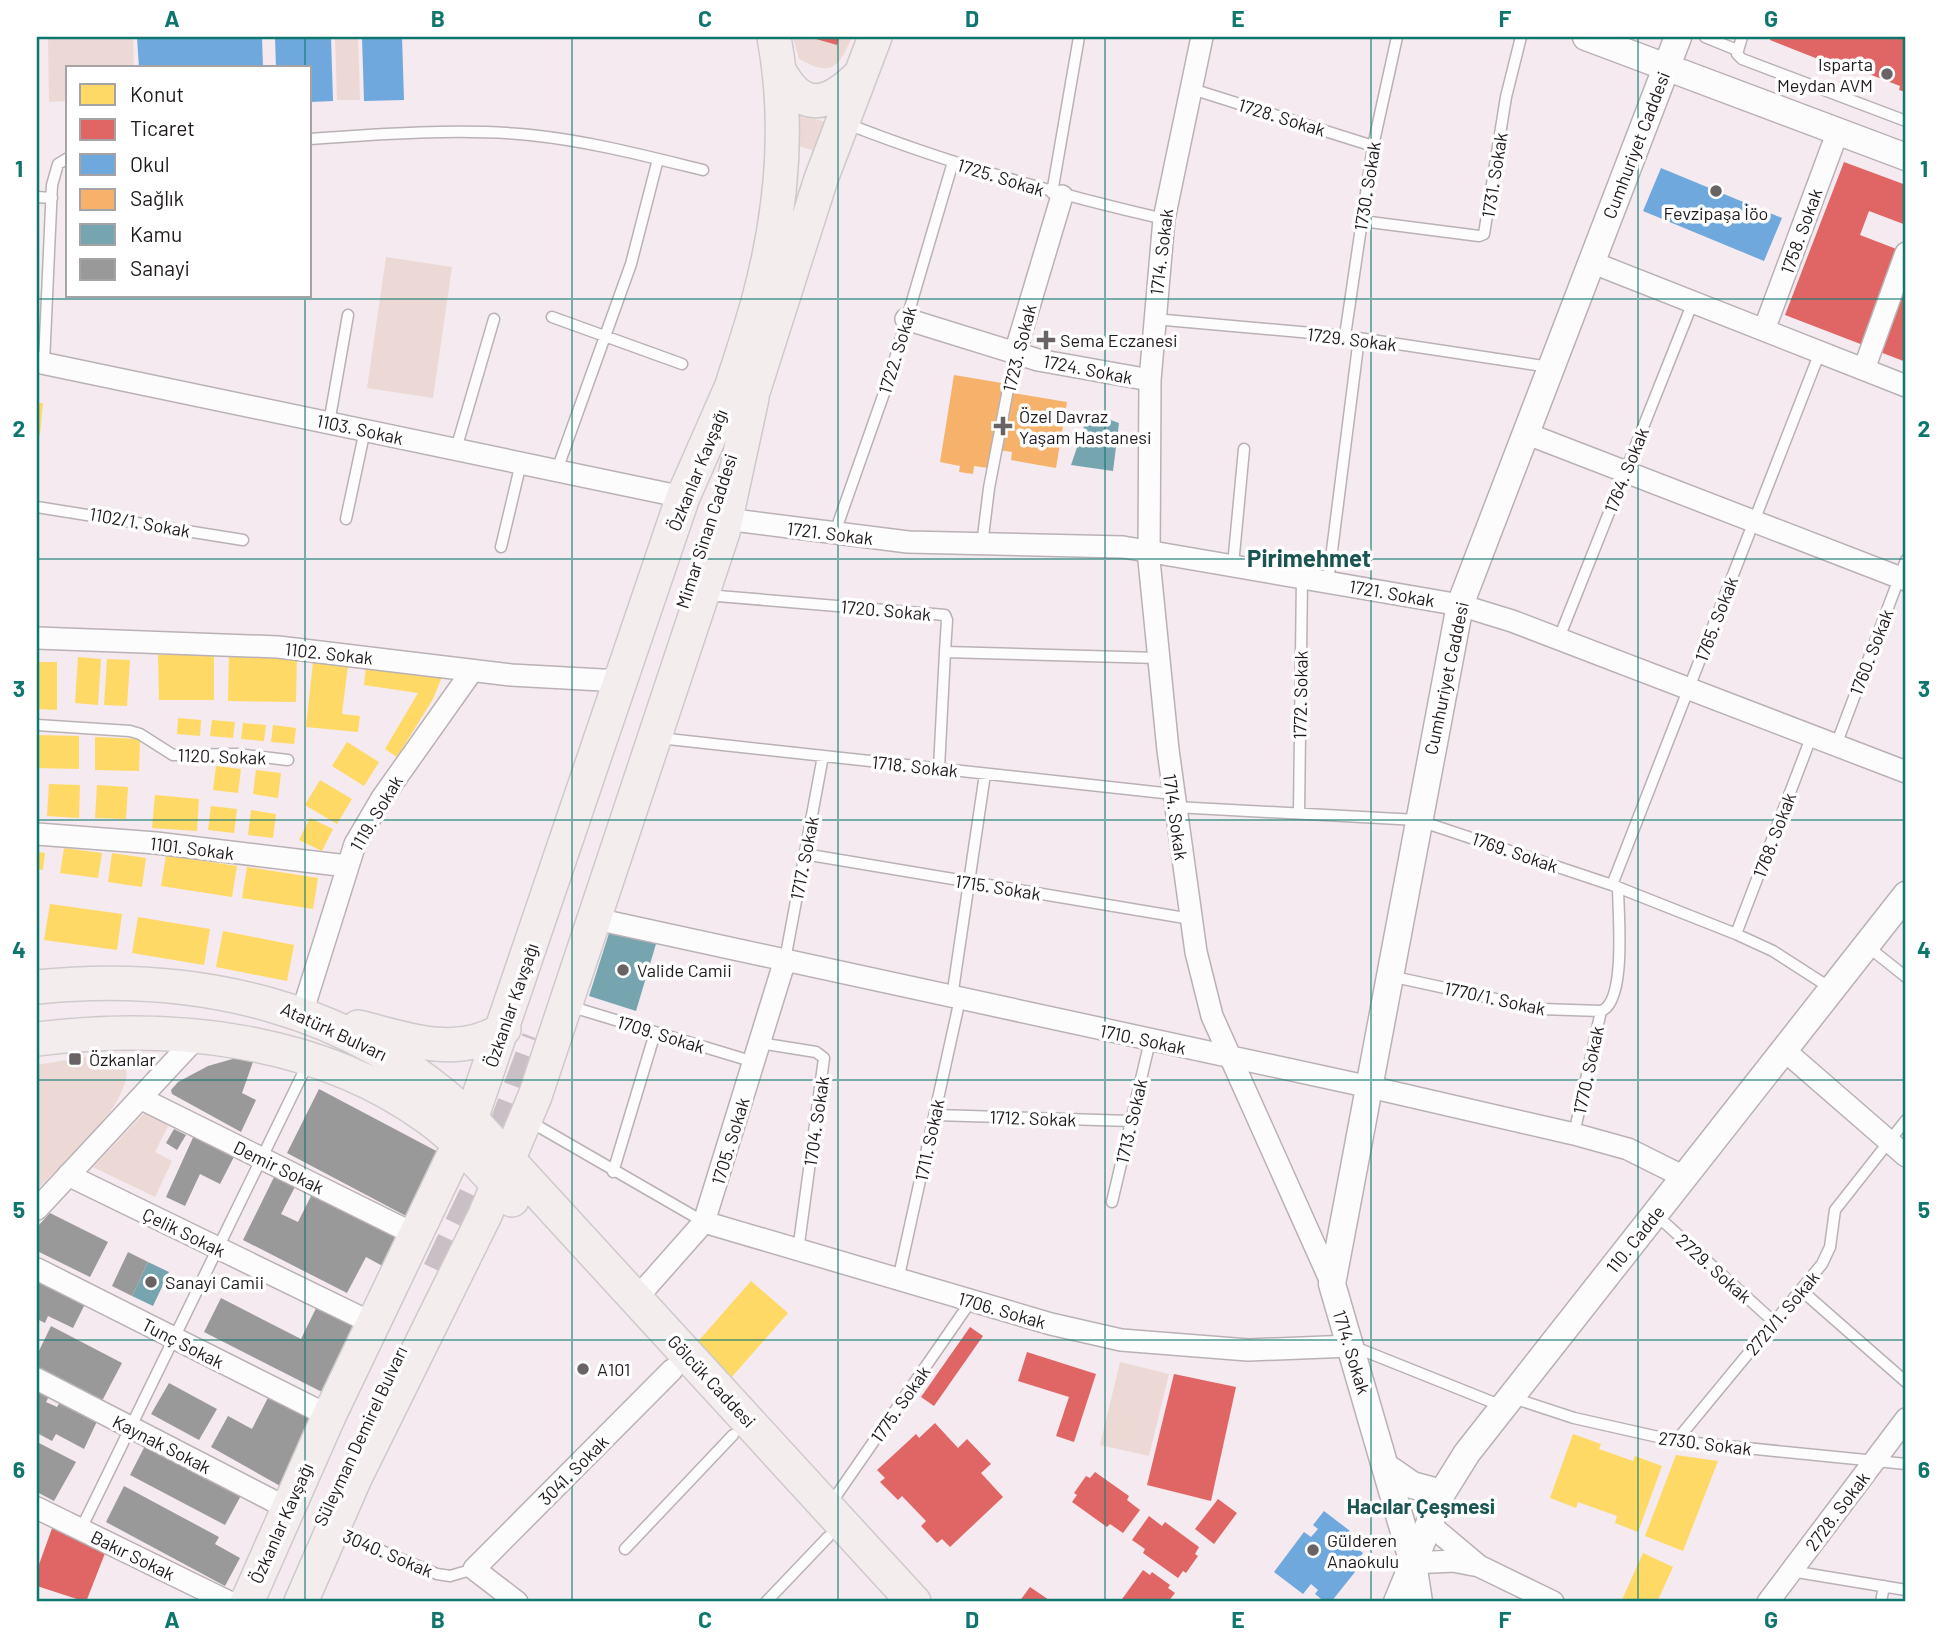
<svg xmlns="http://www.w3.org/2000/svg" width="1943" height="1639" font-family="Barlow,sans-serif">
  <rect width="100%" height="100%" fill="#f4eaef"/>
  <!-- green -->
  <path fill="#ecd9d6" d="M48,37H133L134,68H68V101L49,102Z
    M335,37H358L360,100H337Z
    M793,37H852C839,66 833,78 799,59Z
    M800,115L826,122L816,151L798,146Z
    M386,257L452,267L433,398L367,388Z
    M115,1052L123,1057C124,1064 128,1072 126,1079C117,1118 64,1161 37,1190V1065Z
    M149,1108L171,1120L155,1152L172,1161L155,1197L93,1167Z
    M1120,1362L1169,1374L1149,1456L1100,1445Z"/>
  <!-- homes -->
  <path fill="#ffd966" d="M37,403H43L40,435H37Z
    M229,653L297,655L296,702L228,701Z
    M314,653L349,657L342,714L360,716L358,732L306,727Z
    M158,655H214V700H159Z
    M78,657L101,659L98,705L75,703Z
    M107,659L130,660L127,706L104,705Z
    M37,662H57V710L37,709Z
    M366,666L442,677L433,699L397,757L385,749L418,693L364,685Z
    M178,718L201,720L200,736L177,734Z
    M212,720L235,722L233,738L210,736Z
    M243,723L266,725L264,741L241,739Z
    M273,725L296,728L294,744L271,742Z
    M37,735L79,736V769L37,768Z
    M95,737L140,739L139,771L95,770Z
    M347,742L379,762L364,786L332,766Z
    M216,766L241,769L238,793L213,790Z
    M256,770L281,773L278,798L253,794Z
    M320,780L352,799L337,824L305,805Z
    M49,784L80,785L79,818L47,816Z
    M97,785L128,787L126,819L95,818Z
    M155,795L199,799L197,831L152,828Z
    M211,806L237,809L234,833L208,830Z
    M251,810L276,814L273,838L248,835Z
    M310,818L333,829L322,851L299,840Z
    M64,848L102,853L98,878L60,873Z
    M37,852L45,853L43,870L37,869Z
    M112,853L146,858L142,887L108,882Z
    M166,855L237,866L232,897L161,886Z
    M247,867L318,878L313,909L242,898Z
    M50,904L122,914L117,950L44,940Z
    M138,917L210,929L204,965L132,953Z
    M223,931L294,945L287,981L216,967Z
    M751,1281L788,1313L731,1378L694,1346Z
    M1573,1434L1601,1444L1599,1449L1633,1461L1635,1456L1662,1466L1638,1532L1615,1523L1617,1516L1578,1502L1576,1508L1550,1498Z
    M1676,1455L1718,1461L1683,1551L1645,1536Z
    M1643,1553L1673,1567L1657,1602H1621Z"/>
  <!-- shops -->
  <path fill="#e06666" d="M809,37H839L837,45Z
    M1771,37H1906V92L1899,90L1900,86L1825,57L1823,61L1770,40Z
    M1844,162L1906,185V225L1869,211L1860,235L1899,250L1863,345L1785,315Z
    M1906,283V362L1880,352Z
    M970,1327L983,1336L934,1406L921,1397Z
    M1027,1352L1096,1374L1074,1442L1056,1436L1069,1397L1018,1381Z
    M1174,1374L1236,1387L1211,1501L1147,1485Z
    M935,1423L958,1448L967,1439L991,1464L981,1473L1003,1497L950,1547L942,1539L937,1543L921,1526L926,1521L902,1496L898,1500L880,1482L885,1478L877,1470L916,1434L919,1438Z
    M1095,1472L1129,1496L1127,1500L1140,1510L1123,1533L1110,1524L1107,1527L1072,1502L1077,1495L1074,1493L1086,1476L1090,1478Z
    M1218,1499L1237,1513L1214,1544L1195,1529Z
    M1149,1516L1162,1526L1165,1522L1199,1547L1195,1554L1198,1556L1186,1573L1183,1571L1178,1578L1143,1553L1145,1549L1132,1540Z
    M55,1520L109,1543L86,1602L37,1586V1570Z
    M1143,1570L1150,1575L1152,1572L1170,1585L1168,1588L1175,1593L1168,1602H1120Z
    M1030,1587L1052,1602H1019Z"/>
  <!-- schools -->
  <path fill="#6fa8dc" d="M137,37H262L263,68H139Z
    M275,37H331L333,101L310,102V68H276Z
    M362,37H402L404,100L364,101Z
    M1661,168L1782,218L1764,261L1643,211Z
    M1324,1511L1350,1531L1345,1539L1363,1553L1355,1564L1359,1567L1331,1602H1325L1315,1594L1318,1590L1311,1584L1303,1594L1274,1572L1304,1532L1311,1537L1318,1529L1313,1525Z"/>
  <!-- health -->
  <path fill="#f6b26b" d="M954,375L1002,383L1001,391L1067,402L1056,468L1011,460L1012,452L991,449L988,468L974,466L973,474L959,472L960,466L940,462Z"/>
  <!-- public -->
  <path fill="#76a5af" d="M1089,412L1119,423L1113,471L1071,465Z
    M610,930L656,944L636,1011L589,996Z
    M148,1262L169,1272L153,1306L132,1296Z"/>
  <!-- industry -->
  <path fill="#999" d="M243,1056L254,1059L242,1093L256,1100L241,1132L172,1094L171,1090L178,1082L208,1066Z
    M319,1089L442,1154L408,1217L287,1153Z
    M174,1129L186,1135L177,1150L166,1143Z
    M196,1131L237,1151L220,1184L200,1174L185,1206L166,1197Z
    M277,1171L298,1181L281,1214L298,1222L315,1188L405,1235L388,1269L366,1257L347,1293L243,1240Z
    M50,1213L108,1242L90,1277L37,1251V1227Z
    M128,1252L148,1262L132,1296L112,1286Z
    M37,1271L89,1296L73,1328L48,1316L45,1323L37,1319Z
    M221,1298L301,1339L320,1300L360,1320L324,1393L204,1332Z
    M51,1326L122,1363L102,1401L37,1368V1355Z
    M37,1383L52,1391L46,1402L57,1407L61,1400L100,1415L84,1449L56,1434L52,1441L37,1433Z
    M169,1383L217,1409L199,1440L151,1414Z
    M273,1388L321,1415L282,1487L211,1447L228,1416L252,1429Z
    M148,1440L244,1490L225,1525L130,1475Z
    M37,1442L76,1462L54,1501L37,1492Z
    M124,1486L219,1537L215,1544L240,1558L225,1586L106,1522Z"/>
  <g fill="none" stroke-linecap="round" stroke-linejoin="round">
    <!-- primary-tunnel -->
    <path stroke="#c9c0c5" stroke-width="33" stroke-dasharray="33 17" stroke-linecap="butt" d="M439,1271L495,1154L538,1039"/>
    <!-- service casing -->
    <g stroke="#b9b1b5" stroke-width="13">
      <path id="service" d="M1705,37L1737,50
        M1742,37L1737,54L1742,59L1906,121
        M1192,89L1373,146
        M845,123C949,164 1055,194 1164,219
        M310,139C377,134 463,128 530,135C589,141 646,156 703,170
        M1052,193L1079,37
        M37,197L52,198
        M1362,221L1479,236L1484,234L1506,97L1521,37
        M552,317L682,364
        M1154,319L1345,336L1550,367
        M1345,336L1373,146L1397,37
        M44,363L52,185L58,164L68,158
        M329,423L348,315
        M456,449L494,319
        M557,470L631,264L658,159
        M37,507L243,540
        M346,519L365,430
        M834,535L889,379L953,162
        M982,545L989,488L1015,353
        M501,547L521,463
        M1233,565L1244,449
        M1328,582L1359,338
        M706,595L945,615L947,620L945,652L1158,658
        M1559,638L1693,302
        M37,725L130,731L140,734L173,755L237,754L288,760
        M659,738L1173,794
        M1836,745L1906,560
        M939,768L945,652
        M1175,807L1417,820L1612,885L1736,934L1773,951L1832,989
        M1299,812L1302,577
        M804,854L1191,919
        M1612,885L1820,352
        M1736,934L1812,735
        M1867,946L1906,977
        M785,960L823,756
        M1390,976L1541,1009L1601,1011
        M952,997L985,774
        M569,1006L754,1062
        M760,1043L816,1052L824,1058L798,1251
        M935,1115L1131,1121
        M529,1121L704,1222
        M1574,1134L1601,1011C1627,1002 1618,912 1618,887
        M613,1172L655,1033
        M1112,1202L1150,1041
        M1655,1214L1774,1322
        M898,1280L960,999
        M1801,1290L1906,1382
        M1352,1346L1502,1406
        M1510,1397L1574,1418L1676,1441L1906,1464
        M1676,1441L1822,1264L1830,1247L1835,1210L1906,1120
        M829,1506L971,1301
        M81,1529L308,1063
        M337,1532L437,1574L450,1576L474,1569
        M625,1549L733,1435
        M1791,1571L1906,1590
        M766,1602L828,1537
        M1881,1602L1884,1586"/>
    </g>
    <!-- minor casing -->
    <g stroke="#b9b1b5" stroke-width="24">
      <path id="minor" d="M1202,37L1164,219L1150,380L1149,560L1168,750L1196,952L1212,1016L1332,1284
        M1591,262L1906,386
        M906,319L1038,360L1150,380
        M1764,330L1838,131
        M1015,353L1062,196
        M37,362L683,497
        M1864,369L1906,253
        M1525,433L1906,580
        M726,519L908,542L1123,547L1460,605L1512,621L1906,772
        M37,638L278,647L511,675L620,681
        M37,834L156,843L347,866
        M596,919L1370,1087L1574,1134L1628,1149L1684,1177
        M302,1013L355,844L382,798L472,671
        M1784,1050L1906,1156
        M140,1098L418,1236
        M68,1175L374,1324
        M37,1209L197,1037
        M704,1222L1051,1324L1121,1340L1248,1350L1351,1346
        M37,1269L329,1416
        M635,1300L704,1222L785,960
        M37,1379L287,1508
        M37,1508L229,1602
        M1413,1563L1453,1561L1479,1566L1429,1524
        M1479,1566L1553,1602
        M517,1602L474,1569L672,1370
        M1768,1602L1906,1419"/>
    </g>
    <!-- tertiary casing -->
    <g stroke="#b9b1b5" stroke-width="29">
      <path id="tertiary" d="M1586,37L1906,157
        M1386,1467L1412,1485L1442,1493
        M1397,1602L1442,1493L1467,1453L1906,895
        M1419,1602L1413,1563L1332,1284L1460,605L1678,37"/>
    </g>
    <!-- primary casing -->
    <g stroke="#cecacc" stroke-width="36">
      <path id="primary" d="M780,72C803,113 828,106 858,77
        M724,411C735,373 749,336 759,298C782,212 790,124 774,37
        M744,420L821,179L875,37
        M37,987C196,971 353,1006 471,1119L914,1602
        M358,1027C408,1039 456,1059 504,1029
        M37,1039C170,1023 317,1037 428,1118C460,1141 486,1172 512,1200
        M247,1602L329,1416L471,1119L683,497L730,390
        M301,1602L355,1478L485,1215L535,1096L723,532L752,398"/>
    </g>
    <!-- service -->
    <use href="#service" stroke="#fdfcfd" stroke-width="10"/>
    <!-- minor -->
    <use href="#minor" stroke="#fdfcfd" stroke-width="21"/>
    <!-- tertiary -->
    <use href="#tertiary" stroke="#fdfcfd" stroke-width="26"/>
    <!-- primary -->
    <use href="#primary" stroke="#f4edee" stroke-width="33"/>
  </g>
  <!-- grid -->
  <path fill="none" stroke="#0f766e" stroke-width="2" stroke-opacity="0.55" d="M305,37V68M572,37V1602M838,37V1602M1105,37V1602M1371,37V1602M1638,37V1602M305,296V1602M37,299H1906M37,559H1906M37,820H1906M37,1080H1906M37,1340H1906"/>
  <!-- markers -->
  <g fill="#6a6366" stroke="#fff" stroke-width="2.5">
    <circle cx="1887" cy="74" r="7"/>
    <circle cx="1716" cy="191" r="7"/>
    <path d="M1042.5 329.5h7v7h7v7h-7v7h-7v-7h-7v-7h7z"/>
    <path d="M999.5 415.5h7v7h7v7h-7v7h-7v-7h-7v-7h7z"/>
    <circle cx="623" cy="970" r="7"/>
    <rect x="68" y="1052" width="14" height="14" rx="3.5"/>
    <circle cx="151" cy="1282" r="7"/>
    <circle cx="583" cy="1369" r="7"/>
    <circle cx="1313" cy="1550" r="7"/>
  </g>
  <g text-anchor="middle" dominant-baseline="central" stroke-width="7" stroke-linejoin="round" paint-order="stroke">
    <!-- poi labels -->
    <g font-size="18" fill="#1f1a1d" stroke="#fff" text-anchor="start">
      <text x="1873" y="64" text-anchor="end">Isparta<tspan x="1873" dy="21">Meydan AVM</tspan></text>
      <text x="1716" y="213" text-anchor="middle">Fevzipaşa İöo</text>
      <text x="1060" y="340">Sema Eczanesi</text>
      <text x="1019" y="416">Özel Davraz<tspan x="1019" dy="21">Yaşam Hastanesi</tspan></text>
      <text x="637" y="970">Valide Camii</text>
      <text x="89" y="1059">Özkanlar</text>
      <text x="165" y="1282">Sanayi Camii</text>
      <text x="597" y="1369">A101</text>
      <text x="1327" y="1540">Gülderen<tspan x="1327" dy="21">Anaokulu</tspan></text>
    </g>
    <!-- street labels -->
    <g font-size="18" fill="#1f1a1d" stroke="#fff">
      <text transform="translate(1282 117) rotate(17)">1728. Sokak</text>
      <text transform="translate(1636 145) rotate(-69)">Cumhuriyet Caddesi</text>
      <text transform="translate(1494 175) rotate(-81)">1731. Sokak</text>
      <text transform="translate(1001 177) rotate(17)">1725. Sokak</text>
      <text transform="translate(1367 186) rotate(-81)">1730. Sokak</text>
      <text transform="translate(1801 231) rotate(-70)">1758. Sokak</text>
      <text transform="translate(1161 252) rotate(-83)">1714. Sokak</text>
      <text transform="translate(1352 339) rotate(7)">1729. Sokak</text>
      <text transform="translate(1019 348) rotate(-76)">1723. Sokak</text>
      <text transform="translate(897 350) rotate(-73)">1722. Sokak</text>
      <text transform="translate(1088 369) rotate(11)">1724. Sokak</text>
      <text transform="translate(360 429) rotate(12)">1103. Sokak</text>
      <text transform="translate(697 470) rotate(-68)">Özkanlar Kavşağı</text>
      <text transform="translate(1626 470) rotate(-68)">1764. Sokak</text>
      <text transform="translate(140 522) rotate(10)">1102/1. Sokak</text>
      <text transform="translate(706 531) rotate(-72)">Mimar Sinan Caddesi</text>
      <text transform="translate(830 533) rotate(7)">1721. Sokak</text>
      <text transform="translate(1392 593) rotate(10)">1721. Sokak</text>
      <text transform="translate(886 610) rotate(5)">1720. Sokak</text>
      <text transform="translate(1716 619) rotate(-69)">1765. Sokak</text>
      <text transform="translate(1871 652) rotate(-69)">1760. Sokak</text>
      <text transform="translate(329 653) rotate(6)">1102. Sokak</text>
      <text transform="translate(1446 678) rotate(-78)">Cumhuriyet Caddesi</text>
      <text transform="translate(1300 695) rotate(-89)">1772. Sokak</text>
      <text transform="translate(222 756) rotate(2)">1120. Sokak</text>
      <text transform="translate(915 766) rotate(6)">1718. Sokak</text>
      <text transform="translate(376 813) rotate(-59)">1119. Sokak</text>
      <text transform="translate(1176 817) rotate(82)">1714. Sokak</text>
      <text transform="translate(1774 835) rotate(-69)">1768. Sokak</text>
      <text transform="translate(192 848) rotate(7)">1101. Sokak</text>
      <text transform="translate(1515 852) rotate(19)">1769. Sokak</text>
      <text transform="translate(804 858) rotate(-79)">1717. Sokak</text>
      <text transform="translate(998 887) rotate(9)">1715. Sokak</text>
      <text transform="translate(1495 998) rotate(12)">1770/1. Sokak</text>
      <text transform="translate(511 1005) rotate(-71)">Özkanlar Kavşağı</text>
      <text transform="translate(334 1031) rotate(25)">Atatürk Bulvarı</text>
      <text transform="translate(661 1034) rotate(17)">1709. Sokak</text>
      <text transform="translate(1143 1039) rotate(12)">1710. Sokak</text>
      <text transform="translate(1588 1070) rotate(-78)">1770. Sokak</text>
      <text transform="translate(1033 1118) rotate(2)">1712. Sokak</text>
      <text transform="translate(816 1121) rotate(-82)">1704. Sokak</text>
      <text transform="translate(1131 1121) rotate(-77)">1713. Sokak</text>
      <text transform="translate(929 1140) rotate(-78)">1711. Sokak</text>
      <text transform="translate(730 1141) rotate(-73)">1705. Sokak</text>
      <text transform="translate(279 1167) rotate(26)">Demir Sokak</text>
      <text transform="translate(184 1232) rotate(26)">Çelik Sokak</text>
      <text transform="translate(1635 1239) rotate(-51)">110. Cadde</text>
      <text transform="translate(1714 1268) rotate(42)">2729. Sokak</text>
      <text transform="translate(1002 1310) rotate(16)">1706. Sokak</text>
      <text transform="translate(1782 1313) rotate(-50)">2721/1. Sokak</text>
      <text transform="translate(183 1343) rotate(27)">Tunç Sokak</text>
      <text transform="translate(1352 1352) rotate(73)">1714. Sokak</text>
      <text transform="translate(712 1381) rotate(47)">Gölcük Caddesi</text>
      <text transform="translate(900 1404) rotate(-55)">1775. Sokak</text>
      <text transform="translate(360 1436) rotate(-65)">Süleyman Demirel Bulvarı</text>
      <text transform="translate(1705 1443) rotate(7)">2730. Sokak</text>
      <text transform="translate(162 1444) rotate(27)">Kaynak Sokak</text>
      <text transform="translate(573 1470) rotate(-45)">3041. Sokak</text>
      <text transform="translate(1837 1511) rotate(-53)">2728. Sokak</text>
      <text transform="translate(281 1523) rotate(-66)">Özkanlar Kavşağı</text>
      <text transform="translate(388 1553) rotate(23)">3040. Sokak</text>
      <text transform="translate(133 1555) rotate(26)">Bakır Sokak</text>
    </g>
    <!-- quarter labels -->
    <g font-size="21" font-weight="bold" fill="#1a5554" stroke="#fff">
      <text x="1421" y="1505">Hacılar Çeşmesi</text>
    </g>
    <!-- district labels -->
    <g font-size="24" font-weight="bold" fill="#1a5554" stroke="#fff">
      <text x="1309" y="557">Pirimehmet</text>
    </g>
  </g>
  <!-- border -->
  <rect width="1943" height="1639" fill="none" stroke="#ffffff" stroke-width="77"/>
  <!-- legend -->
  <rect x="66" y="66" width="245" height="231" fill="#ffffff" stroke="#a5a3a5" stroke-width="2"/>
  <rect x="80" y="84" width="35" height="21" fill="#ffd966" stroke="#a5a3a5" stroke-width="2"/>
  <text x="130" y="102" font-size="21" fill="#1f1a1d">Konut</text>
  <rect x="80" y="119" width="35" height="21" fill="#e06666" stroke="#a5a3a5" stroke-width="2"/>
  <text x="130" y="136" font-size="21" fill="#1f1a1d">Ticaret</text>
  <rect x="80" y="154" width="35" height="21" fill="#6fa8dc" stroke="#a5a3a5" stroke-width="2"/>
  <text x="130" y="172" font-size="21" fill="#1f1a1d">Okul</text>
  <rect x="80" y="189" width="35" height="21" fill="#f6b26b" stroke="#a5a3a5" stroke-width="2"/>
  <text x="130" y="206" font-size="21" fill="#1f1a1d">Sağlık</text>
  <rect x="80" y="224" width="35" height="21" fill="#76a5af" stroke="#a5a3a5" stroke-width="2"/>
  <text x="130" y="242" font-size="21" fill="#1f1a1d">Kamu</text>
  <rect x="80" y="259" width="35" height="21" fill="#999999" stroke="#a5a3a5" stroke-width="2"/>
  <text x="130" y="276" font-size="21" fill="#1f1a1d">Sanayi</text>
  <rect x="38" y="38" width="1866" height="1562" fill="none" stroke="#0f766e" stroke-width="2.5"/>
  <g font-size="23" text-anchor="middle" font-weight="bold" fill="#0f766e">
    <text x="172" y="27">A</text>
    <text x="438" y="27">B</text>
    <text x="705" y="27">C</text>
    <text x="972" y="27">D</text>
    <text x="1238" y="27">E</text>
    <text x="1505" y="27">F</text>
    <text x="1771" y="27">G</text>
    <text x="19" y="177">1</text>
    <text x="1924" y="177">1</text>
    <text x="19" y="437">2</text>
    <text x="1924" y="437">2</text>
    <text x="19" y="697">3</text>
    <text x="1924" y="697">3</text>
    <text x="19" y="958">4</text>
    <text x="1924" y="958">4</text>
    <text x="19" y="1218">5</text>
    <text x="1924" y="1218">5</text>
    <text x="19" y="1478">6</text>
    <text x="1924" y="1478">6</text>
    <text x="172" y="1628">A</text>
    <text x="438" y="1628">B</text>
    <text x="705" y="1628">C</text>
    <text x="972" y="1628">D</text>
    <text x="1238" y="1628">E</text>
    <text x="1505" y="1628">F</text>
    <text x="1771" y="1628">G</text>
  </g>
</svg>
